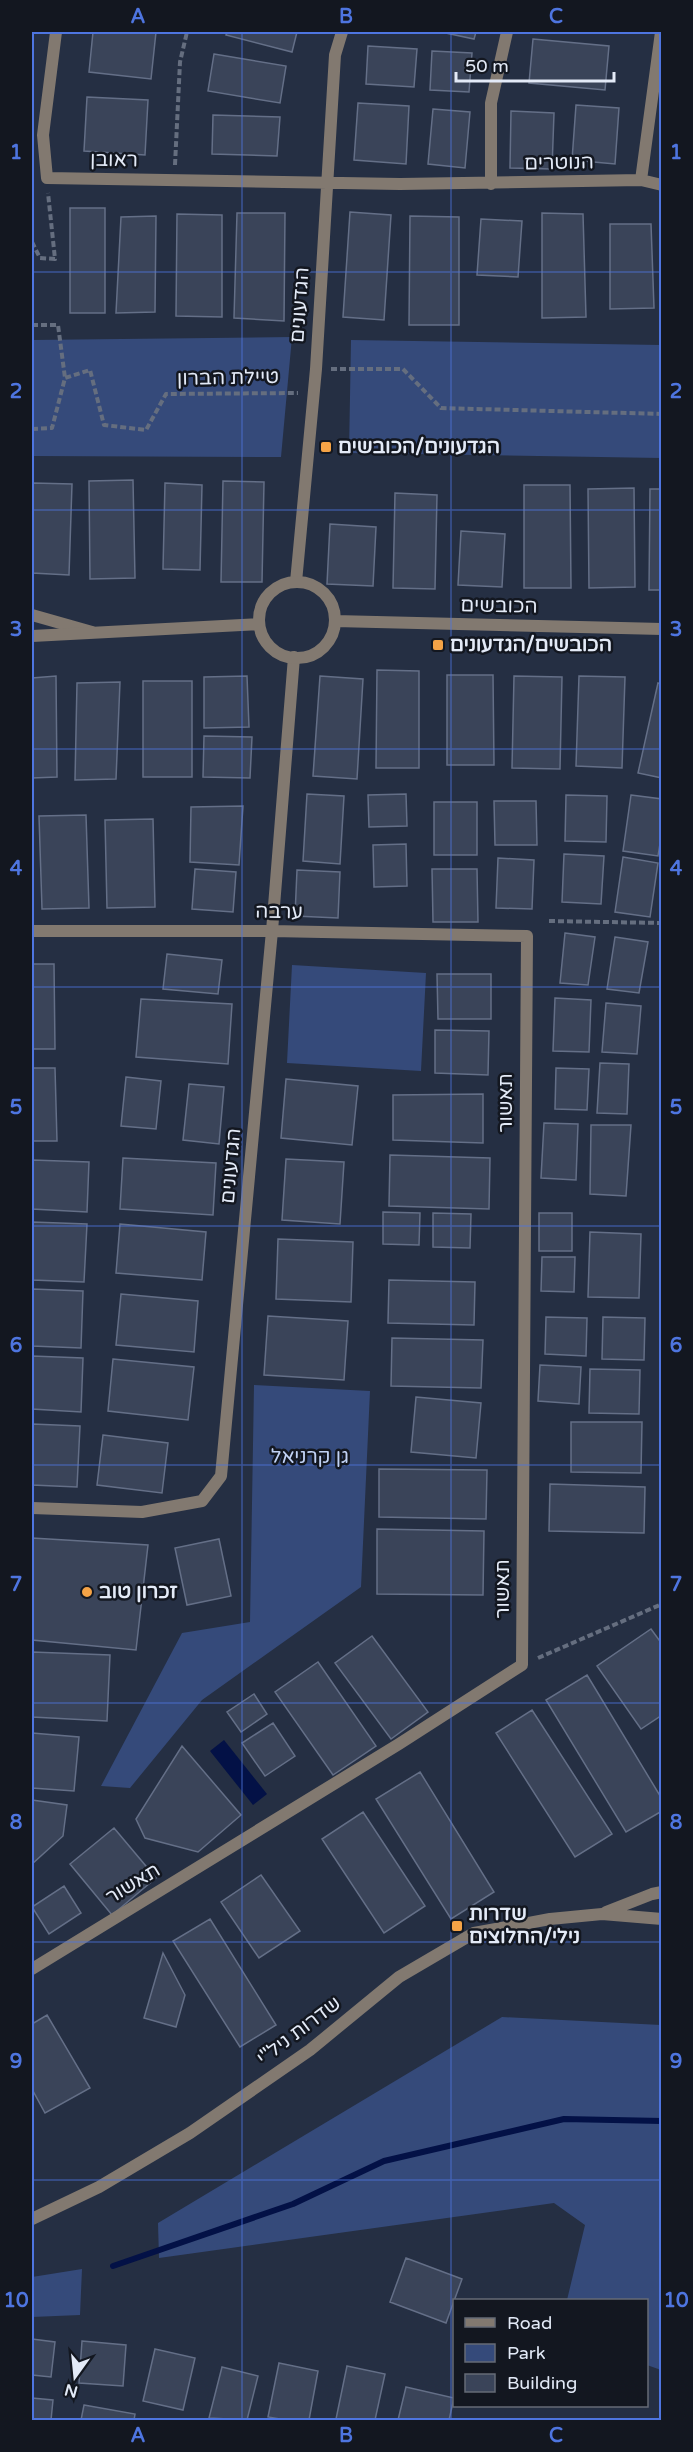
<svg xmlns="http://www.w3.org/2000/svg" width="693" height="2452" font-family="'Varela Round',Heebo,sans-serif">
  <rect width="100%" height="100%" fill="#252f43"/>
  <!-- green -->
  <path fill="#354a7a" d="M292,337L281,457L32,456V340Z
    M351,340L661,345V458L349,453Z
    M292,965L426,973L421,1071L287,1063Z
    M254,1385L370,1391L361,1587L202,1700L130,1788L101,1786L182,1633L250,1622Z
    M502,2017L661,2025V2370L647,2365L646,2300H567L585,2225L554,2203L159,2258L158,2223Z
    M82,2269L80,2315L32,2317V2277Z"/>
  <!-- water -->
  <path fill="#031146" d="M224,1740L267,1794L253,1805L210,1751Z"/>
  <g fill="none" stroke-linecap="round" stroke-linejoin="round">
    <!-- stream -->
    <path stroke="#031146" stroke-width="6" d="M113,2266L293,2204L384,2161L564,2119L662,2121"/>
  </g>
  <!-- building -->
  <path fill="#3a4459" stroke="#646f87" stroke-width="1.5" d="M93,32H156L151,79L89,72Z
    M227,32H297L292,52L226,35Z
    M441,32H476L474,39Z
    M533,39L609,46L605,90L529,83Z
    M368,46L417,49L414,87L366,84Z
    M432,51L472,53L469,92L430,90Z
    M214,54L286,66L280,103L208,91Z
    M87,97L148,100L145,155L84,151Z
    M358,103L409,106L406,164L354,160Z
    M576,105L619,108L615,164L572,160Z
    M433,109L470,112L465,168L428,164Z
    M511,111L554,113L552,169L510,168Z
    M213,115L280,117L277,156L212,154Z
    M70,208H105V313H70Z
    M350,212L391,215L384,320L343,317Z
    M237,213H285L284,321L234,318Z
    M542,213L583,214L586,317L542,318Z
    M177,214L222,215V317L176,316Z
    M156,216L155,312L116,313L121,217Z
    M410,216L459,217V325H409Z
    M481,219L522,221L518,277L477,275Z
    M610,224H651L654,308L610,309Z
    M133,480L135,578L90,579L89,481Z
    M223,481L264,482L262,582H221Z
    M33,483L72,484L69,575L32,573Z
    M165,483L202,485L200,570L163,569Z
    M524,485H570L571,588H524Z
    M634,488L635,587L589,588L588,489Z
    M650,489H662V590H649Z
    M395,493L437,495L435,589L393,588Z
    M330,524L376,527L373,586L327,584Z
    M461,531L505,534L502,587L458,585Z
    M377,670L419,671V768H376Z
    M447,675H493L494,765H447Z
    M56,676L57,777L32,778V678Z
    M247,676L249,727L204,728V677Z
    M320,676L363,679L357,779L313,776Z
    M514,676L562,677L560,769L512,768Z
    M579,676L625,677L622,768L576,766Z
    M143,681H192V777H143Z
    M120,682L116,779L75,780L77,683Z
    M658,683L662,684V778L638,773Z
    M204,736L252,737L250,778L203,777Z
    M307,794L344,796L340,864L303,861Z
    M406,794L407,826L369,827L368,795Z
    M566,795L607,796L606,842L565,841Z
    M631,795L662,799V831L658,856L623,851Z
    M494,801H536L537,845H495Z
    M434,802H477V855H434Z
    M243,806L239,865L190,862L191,807Z
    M86,815L89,908L42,909L39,816Z
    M153,819L155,907L107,908L105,820Z
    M406,844L407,886L374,887L373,845Z
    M564,854L604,856L601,904L562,902Z
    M623,857L658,863L650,917L615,912Z
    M498,858L534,860L532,909L496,908Z
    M195,869L236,872L233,912L192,909Z
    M432,869H477L478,922H433Z
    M297,870L340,872L338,918L295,916Z
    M565,933L595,937L588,985L560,983Z
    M615,937L648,942L639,993L607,989Z
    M167,954L222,960L218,994L163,989Z
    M32,964H54L55,1049H32Z
    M437,974H491V1019H438Z
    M555,998L591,1000L589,1052L553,1051Z
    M141,999L232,1004L228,1064L136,1057Z
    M606,1003L641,1006L637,1054L602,1052Z
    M435,1030L489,1031L488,1075L435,1073Z
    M600,1063L629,1064L627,1114L597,1113Z
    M32,1068H55L57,1141H32Z
    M556,1068L589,1069L587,1110L555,1109Z
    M126,1077L161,1081L156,1129L121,1126Z
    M286,1079L358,1086L352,1145L281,1138Z
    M189,1084L224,1087L219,1144L183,1140Z
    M483,1094V1143L393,1140V1095Z
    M544,1123L578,1124L576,1180L541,1178Z
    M591,1125H631L626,1196L590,1194Z
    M390,1155L490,1158L489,1209L389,1206Z
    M123,1158L216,1163L213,1215L120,1209Z
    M286,1159L344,1162L340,1224L282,1220Z
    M32,1160L89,1162L87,1212L32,1209Z
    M383,1212L420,1213L419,1245L383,1244Z
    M433,1213L471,1214L470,1248L433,1247Z
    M539,1213H572V1251H539Z
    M32,1222L87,1224L84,1282L32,1280Z
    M120,1224L206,1232L202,1280L116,1273Z
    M590,1232L641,1234L639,1298L588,1297Z
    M278,1239L353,1242L351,1302L276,1299Z
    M542,1257H575L574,1292L541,1291Z
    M389,1280L475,1282L474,1325L388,1323Z
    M32,1289L83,1291L81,1348L32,1346Z
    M121,1294L198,1301L194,1352L116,1345Z
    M268,1316L348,1321L344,1380L264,1375Z
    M546,1317L587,1318L586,1356L545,1354Z
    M603,1317L645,1318L644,1360L602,1359Z
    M392,1338L483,1340L481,1388L391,1386Z
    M32,1356L83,1358L81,1412L32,1409Z
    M113,1359L194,1367L188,1420L108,1411Z
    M540,1365L581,1367L579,1404L538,1401Z
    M590,1369L640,1370L639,1414L589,1413Z
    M416,1397L481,1403L476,1458L411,1452Z
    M571,1422H642L641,1473L571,1472Z
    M32,1424L80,1426L77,1487L32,1485Z
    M103,1435L168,1443L162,1493L97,1485Z
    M379,1469L487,1470L486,1519L379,1517Z
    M550,1484L645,1487L644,1533L549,1531Z
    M377,1529L484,1531L483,1595L377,1594Z
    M32,1538L148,1545L136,1650L32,1640Z
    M219,1539L231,1596L187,1605L175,1548Z
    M651,1629L662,1644V1715L641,1729L597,1666Z
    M372,1636L428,1712L391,1739L335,1663Z
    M32,1652L110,1655L107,1721L32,1717Z
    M318,1662L376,1746L333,1775L275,1692Z
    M587,1675L662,1799V1811L626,1832L546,1700Z
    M254,1694L267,1714L241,1732L227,1712Z
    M532,1710L612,1834L575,1857L496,1733Z
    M273,1723L295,1756L265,1776L242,1743Z
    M32,1733L79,1737L74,1791L32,1788Z
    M182,1746L241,1815L198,1852L145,1838L136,1819Z
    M420,1772L494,1892L451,1919L376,1799Z
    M32,1800L67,1805L63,1836L32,1864Z
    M363,1812L425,1906L384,1933L322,1839Z
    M114,1828L156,1878L112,1915L70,1864Z
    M261,1875L300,1931L259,1958L221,1902Z
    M64,1886L81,1913L49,1934L32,1907Z
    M210,1919L276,2025L240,2047L173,1941Z
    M163,1953L185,1995L176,2027L144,2018Z
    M47,2015L90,2088L45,2113L32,2089V2024Z
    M406,2258L462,2279L446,2323L390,2302Z
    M32,2339L55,2342L51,2377L32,2375Z
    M82,2341L126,2345L123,2386L79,2383Z
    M155,2349L195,2358L183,2410L143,2401Z
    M279,2363L318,2371L309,2420H286L268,2417Z
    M347,2366L385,2374L375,2420L336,2419Z
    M222,2367L258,2376L247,2420L209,2418Z
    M406,2387L454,2398L449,2420H398Z
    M32,2398L53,2400L51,2420H32Z
    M84,2405L135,2414L134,2420H81Z"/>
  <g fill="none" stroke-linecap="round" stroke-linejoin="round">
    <!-- path -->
    <path stroke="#656e7f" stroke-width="4" stroke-dasharray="6 3" stroke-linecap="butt" d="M175,165L180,62L187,32
      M32,242L40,258L55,259L48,193
      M32,325H58L65,378
      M331,369H403L441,408L662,414
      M32,429L52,428L65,378L90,370L104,425L146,430L166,394L298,393
      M549,921L662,923
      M538,1658L662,1604"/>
    <!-- service -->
    <path stroke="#827970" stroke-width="12" d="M32,615L92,632"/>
    <!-- minor -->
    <path stroke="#827970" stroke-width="12" d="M56,32L43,135L47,178L400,184L641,180L662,185
      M641,180L661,32
      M491,184V103L507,32
      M296,582L316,369L335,55L342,32
      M32,931H272L527,936L522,1665L399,1744L32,1969
      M32,1508L142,1512L202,1501L221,1476L272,931L294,657"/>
    <!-- tertiary -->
    <path stroke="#827970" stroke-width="12" d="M259 620a38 38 0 1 1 76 0a38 38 0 1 1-76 0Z
      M335,621L662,629
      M32,636L259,624
      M606,1912L652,1894L662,1892
      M32,2219L99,2187L190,2133L310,2050L399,1977L474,1933L550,1919L602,1914L662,1919"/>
  </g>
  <!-- grid -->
  <path fill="none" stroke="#4e75e0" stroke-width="1.5" stroke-opacity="0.55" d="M242,32V2420M451,32V2420M32,272H662M32,510H662M32,749H662M32,987H662M32,1226H662M32,1465H662M32,1703H662M32,1942H662M32,2180H662"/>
  <!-- markers -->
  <g fill="#f5a346" stroke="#131720" stroke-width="2">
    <rect x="320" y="441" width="12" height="12" rx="3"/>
    <rect x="432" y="639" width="12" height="12" rx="3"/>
    <circle cx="87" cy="1592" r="6"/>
    <rect x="451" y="1920" width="12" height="12" rx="3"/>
  </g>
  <g text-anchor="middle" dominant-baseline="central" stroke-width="5" stroke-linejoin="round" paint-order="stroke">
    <!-- street labels -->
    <g font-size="20" fill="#e3eaf7" stroke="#131720">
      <text transform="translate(114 160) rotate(1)">ראובן</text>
      <text transform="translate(559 163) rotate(-1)">הנוטרים</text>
      <text transform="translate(300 305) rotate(-86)">הגדעונים</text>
      <text transform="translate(228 378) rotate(-1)">טיילת הברון</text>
      <text transform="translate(499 606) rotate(1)">הכובשים</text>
      <text transform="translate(279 912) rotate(1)">ערבה</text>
      <text transform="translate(506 1103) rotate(-90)">תאשור</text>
      <text transform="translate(231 1166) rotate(-85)">הגדעונים</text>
      <text transform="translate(503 1589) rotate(-90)">תאשור</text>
      <text transform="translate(133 1884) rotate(-31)">תאשור</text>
      <text transform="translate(299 2031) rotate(-37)">שדרות ניל"י</text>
    </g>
    <!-- poi labels -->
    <g font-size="20" font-weight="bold" fill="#e3eaf7" stroke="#131720" text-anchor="start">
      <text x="338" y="447">הגדעונים/הכובשים</text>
      <text x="450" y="645">הכובשים/הגדעונים</text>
      <text x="99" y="1592">זכרון טוב</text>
      <text x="469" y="1914">שדרות<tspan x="469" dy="23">נילי/החלוצים</tspan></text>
    </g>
    <!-- park labels -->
    <g font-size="20" fill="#c1d2f5" stroke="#131720">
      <text x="310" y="1457">גן קרניאל</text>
    </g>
  </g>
  <!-- border -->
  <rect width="693" height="2452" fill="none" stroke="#131720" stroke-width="66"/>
  <!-- legend -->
  <rect x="453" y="2299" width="195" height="108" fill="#131720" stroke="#666b76" stroke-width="1.5"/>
  <rect x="465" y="2318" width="30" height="9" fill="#827970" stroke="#666b76" stroke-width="1.5"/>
  <text x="507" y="2329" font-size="18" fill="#e3eaf7">Road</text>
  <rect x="465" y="2344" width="30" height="18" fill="#354a7a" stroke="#666b76" stroke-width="1.5"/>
  <text x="507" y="2359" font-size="18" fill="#e3eaf7">Park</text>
  <rect x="465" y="2374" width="30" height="18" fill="#3a4459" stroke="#666b76" stroke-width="1.5"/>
  <text x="507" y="2389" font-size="18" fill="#e3eaf7">Building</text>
  <!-- north arrow -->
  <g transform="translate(75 2377) rotate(195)" stroke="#131720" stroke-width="4.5" paint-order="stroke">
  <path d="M0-4.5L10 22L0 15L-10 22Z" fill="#e3eaf7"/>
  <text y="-9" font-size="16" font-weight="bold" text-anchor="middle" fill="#e3eaf7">N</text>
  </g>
  <!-- scale -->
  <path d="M456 72v9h158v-9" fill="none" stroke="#e3eaf7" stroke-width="3"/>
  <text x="465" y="72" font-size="18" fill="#e3eaf7" stroke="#131720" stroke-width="4.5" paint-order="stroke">50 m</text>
  <rect x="33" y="33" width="627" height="2386" fill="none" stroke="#4e75e0" stroke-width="2"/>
  <g font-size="20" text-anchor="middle" font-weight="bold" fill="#4e75e0">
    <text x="138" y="23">A</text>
    <text x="346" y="23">B</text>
    <text x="556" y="23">C</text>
    <text x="16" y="159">1</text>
    <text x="676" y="159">1</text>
    <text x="16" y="398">2</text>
    <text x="676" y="398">2</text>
    <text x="16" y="636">3</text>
    <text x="676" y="636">3</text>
    <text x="16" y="875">4</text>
    <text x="676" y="875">4</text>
    <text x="16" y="1114">5</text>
    <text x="676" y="1114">5</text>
    <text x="16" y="1352">6</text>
    <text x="676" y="1352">6</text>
    <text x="16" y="1591">7</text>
    <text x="676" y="1591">7</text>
    <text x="16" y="1829">8</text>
    <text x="676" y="1829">8</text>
    <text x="16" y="2068">9</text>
    <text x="676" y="2068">9</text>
    <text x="16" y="2307">10</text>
    <text x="676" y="2307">10</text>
    <text x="138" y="2442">A</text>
    <text x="346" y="2442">B</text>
    <text x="556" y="2442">C</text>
  </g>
</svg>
